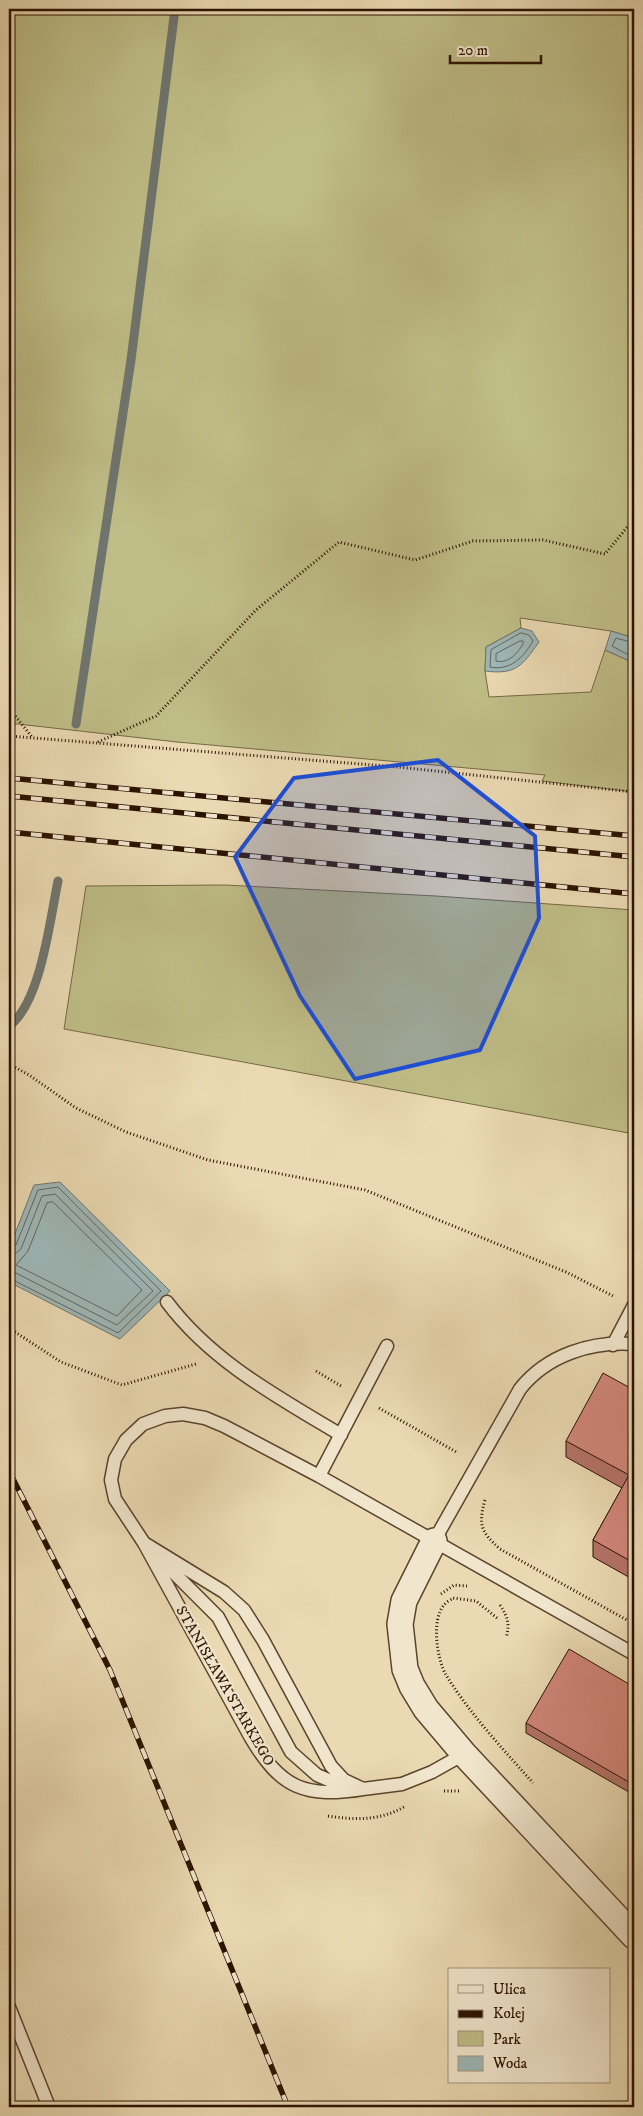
<svg xmlns="http://www.w3.org/2000/svg" width="643" height="2116" font-family="'IM FELL DW Pica',serif">
  <rect width="100%" height="100%" fill="#ead9b2"/>
  <filter id="stains"><feTurbulence type="fractalNoise" baseFrequency=".004" numOctaves="4"/><feColorMatrix values="0 0 0 0 .2 0 0 0 0 .09 0 0 0 0 .02 0 0 0 .5 -.17"/></filter>
  <radialGradient id="worn" r=".72"><stop offset=".6" stop-color="#630" stop-opacity="0"/><stop offset="1" stop-color="#630" stop-opacity=".3"/></radialGradient>
  <!-- green -->
  <path fill="#bfbd87" stroke="#756844" d="M9,9H634V638L611,631L520,618L521,628L486,647L485,671L489,697L591,692L605,650L634,663V792L542,781L545,775L177,742L9,723Z
    M225,885L436,896L634,910V1134L64,1029L86,886Z"/>
  <!-- water -->
  <path fill="#9db7b7" stroke="#6f756e" d="M521,628L532,631L539,642C522,666 516,675 485,671L486,647Z
    M611,631L634,638V663L605,650Z
    M60,1182L170,1291L120,1339L9,1282V1249L34,1185Z"/>
  <g fill="none" stroke-linecap="round" stroke-linejoin="round">
    <!-- shore -->
    <path stroke="#64645c" stroke-width="1" d="M521,633L529,635L533,641C523,658 510,671 490,667L491,650Z
      M520,641H523V644C517,654 508,664 496,661V654Z
      M634,643L616,638L612,646L634,658
      M53,1202L142,1290L117,1316L16,1265L28,1251L47,1203Z
      M9,1249L16,1245L38,1190L58,1187L161,1291L118,1333L9,1278
      M9,1255L15,1254L21,1249L42,1196L55,1194L153,1291L117,1325L16,1273L9,1272"/>
    <!-- stream -->
    <path stroke="#6f756e" stroke-width="9" d="M76,724L131,360L175,9
      M9,1026C41,1003 50,919 58,881"/>
    <!-- service casing -->
    <g stroke="#5b442c" stroke-width="15">
      <path id="service" d="M167,1302C212,1362 278,1397 341,1435
        M613,1345L634,1305
        M319,1476L387,1346
        M434,1541L520,1389C547,1355 591,1341 634,1344
        M144,1543L224,1592L244,1610L263,1640L331,1766L344,1780L363,1789C306,1798 281,1789 251,1738Z
        M464,1754L432,1772L402,1784L363,1789L340,1785L317,1775L291,1752L218,1617L144,1543L115,1499L111,1480L115,1459L126,1440L143,1424L165,1416L183,1414L205,1418L224,1426L319,1476L634,1654
        M9,2007L49,2107"/>
    </g>
    <!-- minor casing -->
    <g stroke="#5b442c" stroke-width="28">
      <path id="minor" d="M434,1541L404,1601L400,1624L405,1669L412,1686L426,1709L464,1754L634,1936"/>
    </g>
    <!-- path -->
    <path stroke="#2b1200" stroke-width="3" stroke-dasharray="1 2.5" stroke-linecap="butt" d="M9,708L32,737
      M9,736L398,767L634,792
      M98,742L156,716L256,610L339,542L415,560L473,541L543,540L605,554L634,519
      M9,1064L29,1075L76,1108L126,1132L208,1160L365,1190L566,1272L615,1297
      M9,1328L61,1362L122,1385L196,1364
      M316,1371L341,1386
      M379,1408L458,1453
      M485,1500C478,1525 481,1532 500,1549L634,1624
      M441,1594L454,1585L467,1586
      M500,1605C508,1617 510,1625 506,1638
      M497,1618L476,1601L453,1598C451,1600 446,1602 444,1605C431,1620 437,1659 446,1675C470,1714 503,1749 533,1783
      M444,1791H460
      M328,1816C355,1820 379,1821 404,1807"/>
    <!-- service -->
    <use href="#service" stroke="#f1e6cd" stroke-width="12"/>
    <!-- minor -->
    <use href="#minor" stroke="#f1e6cd" stroke-width="25"/>
    <!-- rail casing -->
    <g stroke="#2b1200" stroke-width="5.5">
      <path id="rail" d="M9,778L634,836
        M9,796L634,857
        M9,832L634,894
        M9,1471L110,1670L288,2107"/>
    </g>
    <!-- rail -->
    <use href="#rail" stroke="#f1e6cd" stroke-width="4" stroke-dasharray="11" stroke-linecap="butt"/>
  </g>
  <!-- wall -->
  <path fill="#b47369" stroke="#2b1200" d="M634,1390V1580L593,1557V1540L622,1488L566,1457V1441Z
    M634,1687V1795L526,1733V1723Z"/>
  <!-- building -->
  <path fill="#d1867a" stroke="#2b1200" d="M603,1373L634,1390V1563L593,1540L629,1475L566,1441Z
    M569,1649L634,1687V1785L526,1723Z"/>
  <!-- marked area -->
  <path fill="#1d4ed8" fill-opacity="0.2" stroke="#1d4ed8" stroke-width="4" stroke-linejoin="round" d="M438,760L535,836L539,918L480,1050L355,1079L300,996L235,857L294,778Z"/>
  <g text-anchor="middle" dominant-baseline="central" stroke-width="4.5" stroke-linejoin="round" paint-order="stroke">
    <!-- street labels -->
    <g font-size="15" fill="#2b1200" stroke="#f1e6cd">
      <text transform="translate(225 1686) rotate(60)">STANISŁAWA STARKEGO</text>
    </g>
  </g>
  <!-- margin -->
  <rect width="643" height="2116" fill="none" stroke="#ead9b2" stroke-width="30"/>
  <rect x="10" y="10" width="623" height="2096" fill="none" stroke="#2b1200" stroke-width="2.5"/>
  <rect x="15" y="15" width="613" height="2086" fill="none" stroke="#2b1200"/>
  <!-- legend -->
  <rect x="448" y="1968" width="162" height="115" fill="#f1e6cd" stroke="#a2917b"/>
  <rect x="458" y="1985" width="25" height="8" fill="#f1e6cd" stroke="#a2917b"/>
  <text x="493" y="1994" font-size="15" fill="#2b1200">Ulica</text>
  <rect x="458" y="2010" width="25" height="8" fill="#2b1200" stroke="#a2917b"/>
  <text x="493" y="2018" font-size="15" fill="#2b1200">Kolej</text>
  <rect x="458" y="2031" width="25" height="15" fill="#bfbd87" stroke="#a2917b"/>
  <text x="493" y="2044" font-size="15" fill="#2b1200">Park</text>
  <rect x="458" y="2056" width="25" height="15" fill="#9db7b7" stroke="#a2917b"/>
  <text x="493" y="2068" font-size="15" fill="#2b1200">Woda</text>
  <!-- scale -->
  <path d="M450 55v8h91v-8" fill="none" stroke="#2b1200" stroke-width="2.5"/>
  <text x="458" y="55" font-size="15" fill="#2b1200" stroke="#f1e6cd" stroke-width="4" paint-order="stroke">20 m</text>
  <rect width="100%" height="100%" filter="url(#stains)"/>
  <rect width="100%" height="100%" fill="url(#worn)"/>
</svg>
